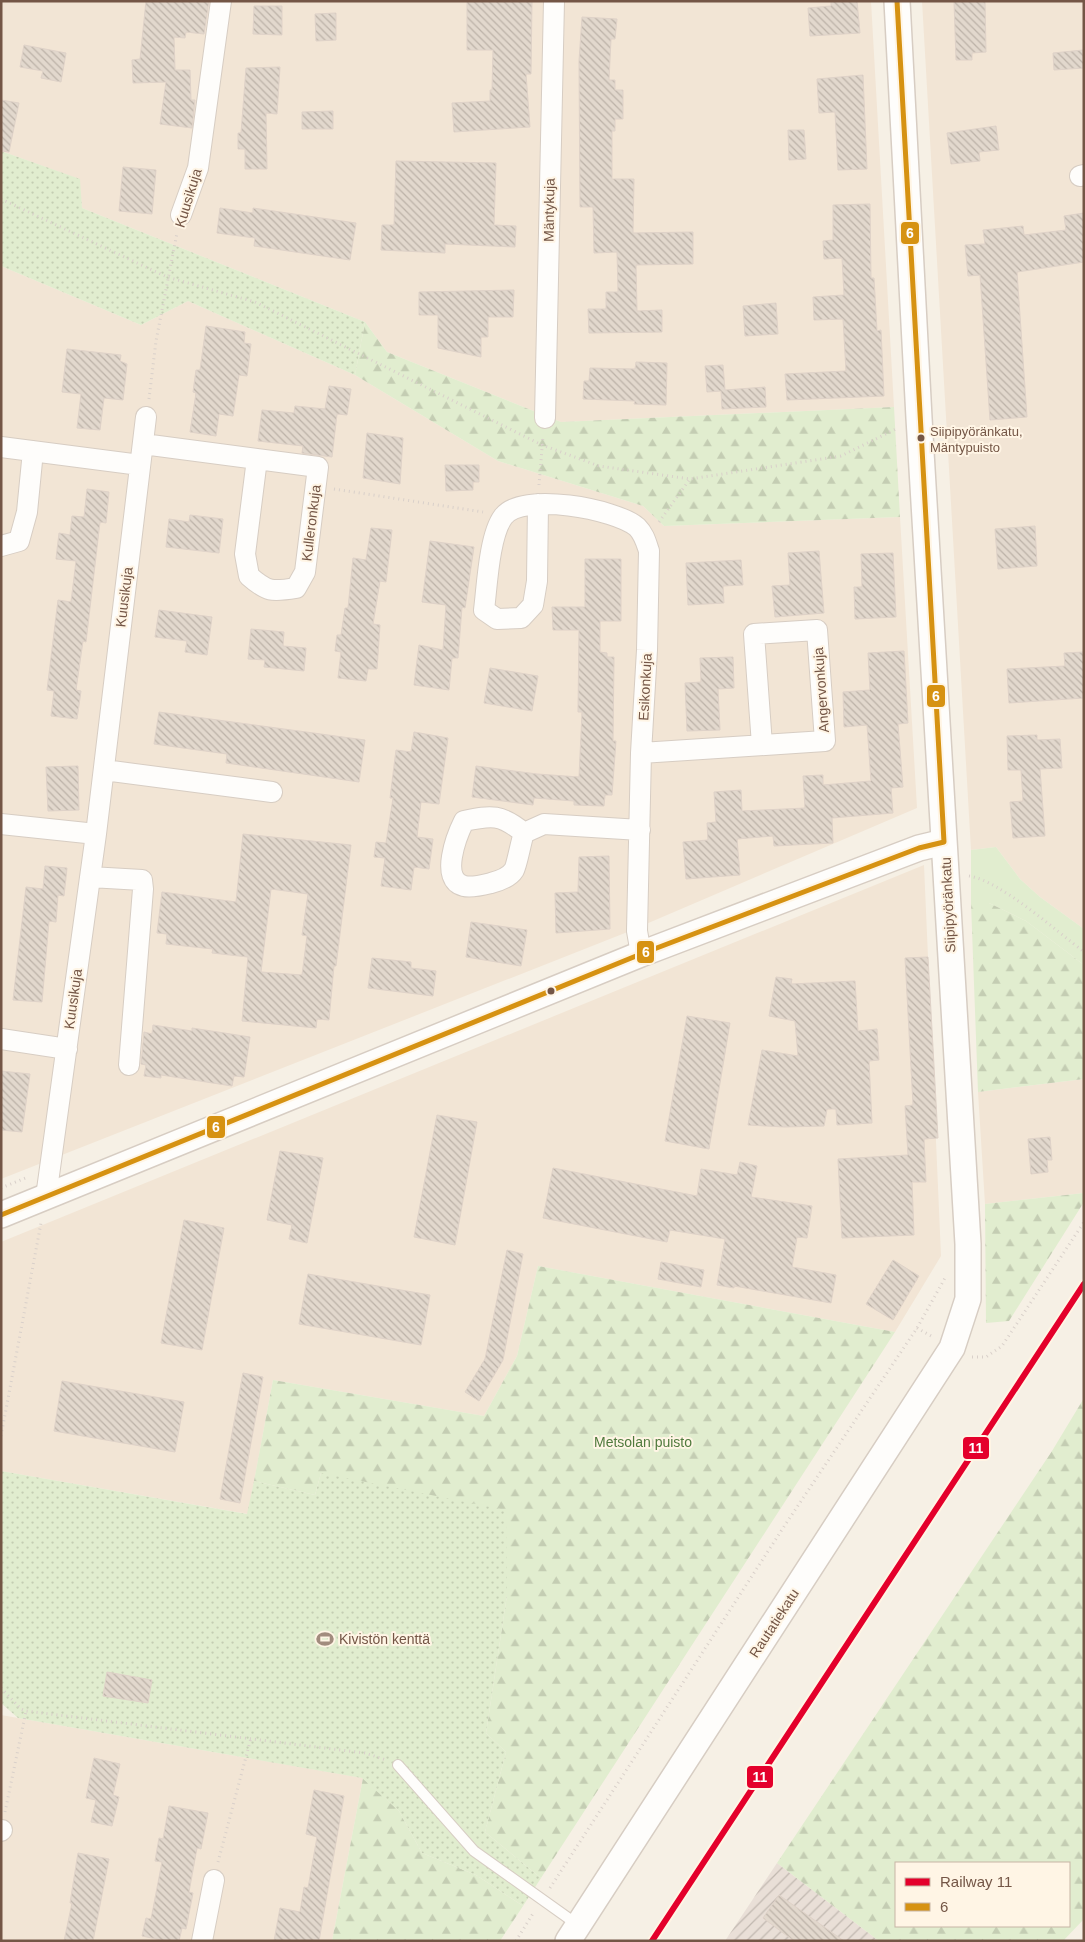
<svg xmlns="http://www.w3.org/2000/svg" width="1085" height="1942" font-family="Helvetica,sans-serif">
  <defs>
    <pattern id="industrial-furrows" width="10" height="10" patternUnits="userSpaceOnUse" patternTransform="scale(1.25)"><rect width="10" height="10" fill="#e9dfd7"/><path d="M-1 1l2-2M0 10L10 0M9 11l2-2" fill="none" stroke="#c1b8b0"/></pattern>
    <pattern id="forest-firs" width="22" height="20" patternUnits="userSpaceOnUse" patternTransform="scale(1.25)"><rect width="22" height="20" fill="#e1edcf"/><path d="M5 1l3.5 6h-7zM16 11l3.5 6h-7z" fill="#c4cdb3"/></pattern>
    <pattern id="park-dots" width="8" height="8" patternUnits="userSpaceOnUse" patternTransform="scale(1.25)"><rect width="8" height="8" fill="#e1edcf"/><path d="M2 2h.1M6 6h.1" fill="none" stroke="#c4cdb3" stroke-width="1.8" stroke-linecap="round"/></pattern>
    <pattern id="building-back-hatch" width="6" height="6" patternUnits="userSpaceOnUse" patternTransform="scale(1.25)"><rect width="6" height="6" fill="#e2d8cd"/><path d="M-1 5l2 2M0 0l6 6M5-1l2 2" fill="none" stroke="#bcb2a8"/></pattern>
  </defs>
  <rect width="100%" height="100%" fill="#f6f0e5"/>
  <!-- residential -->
  <path fill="#f2e5d5" d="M1,1H871L894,407L561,422L387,352L365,322L82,208L79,179L1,151Z
    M922,1H1084V929L1040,897L1020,879L996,847L971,850Z
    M1,266L141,325L188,301L355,375L498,461L643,506L664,526L900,517L917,808L625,933L1,1179Z
    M924,865L941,1256L895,1332L538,1266L517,1356L484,1416L273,1380L248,1514L1,1471V1242Z
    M1084,1079V1193L985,1204L978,1092Z
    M1,1715L363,1778L332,1941H1Z"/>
  <!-- industrial -->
  <path fill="url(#industrial-furrows)" d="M777,1863L879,1941H725Z"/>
  <!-- green -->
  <path fill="#e1edcf" d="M996,847L1020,879L1040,897L1084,929V965L1026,921L989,903H971V850Z"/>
  <!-- forest -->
  <path fill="url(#forest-firs)" fill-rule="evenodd" d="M365,322L387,352L561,422L894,407L900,517L664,526L643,506L498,461L355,375Z
    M971,903H989L1026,921L1084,965V1079L978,1092Z
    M1084,1193V1202L1009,1321L986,1323L985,1204Z
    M538,1266L895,1332L541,1878L485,1832L506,1752L486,1733L507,1595L321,1473L315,1495L254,1481L273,1380L484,1416L517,1356Z
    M1084,1398V1919L1063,1941H879L777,1863L1052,1451ZM1069,1863V1926H896V1863Z
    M363,1778L399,1811L422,1853L476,1875L523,1906L500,1941H332Z"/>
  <!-- park -->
  <path fill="url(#park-dots)" d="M1,151L80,179L82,208L365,322L355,375L188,301L141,325L1,266Z
    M1,1471L247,1514L254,1481L315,1495L321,1473L506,1510L507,1595L486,1733L506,1752L485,1832L541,1878L523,1906L476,1875L422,1853L399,1811L362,1778L18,1718L1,1703Z"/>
  <!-- building -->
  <path fill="url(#building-back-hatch)" stroke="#dfd2c8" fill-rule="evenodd" d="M146,1H209L204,34L186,32L185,38L174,37L175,70H190L191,100H195L192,128L160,124L166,82L133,83L132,60L140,59Z
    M467,1H532L531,74H526L530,127L454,132L452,103L490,101V90H492L493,50H467Z
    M831,1H857L860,33L810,36L808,8L831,6Z
    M954,1H985L986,52L972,53V60H956Z
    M254,6H282V35L253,34Z
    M336,13V40L316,41L315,14Z
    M582,17L617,19L615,39H611L609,80H615V90H623V119H615V131H612V179H634L633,233L693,232V264L636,265L637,311L662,310V332L589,333L588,309H606V292H618L617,252L594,253L593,207H580L579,61Z
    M24,45L66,53L61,82L41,78L43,71L20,67Z
    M1083,50L1084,68L1054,70L1053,53Z
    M280,67L277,114L266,113L267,169H245V149H238V133H241L246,68Z
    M863,75L867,169L838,170L835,112L819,113L817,79Z
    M1,100L19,103L9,152L1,151Z
    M333,111V129H302V112Z
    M996,126L999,150L979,152L980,161L951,164L947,133Z
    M788,130H804L806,159L789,160Z
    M396,161L496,163L494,225L516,226L515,247L445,244V253L381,250L382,225H394Z
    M123,167L156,170L152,214L119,211Z
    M870,204L871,278H874L877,331L881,330L884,396L787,400L785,374L846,371L843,319L814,320L813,297L844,295L842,258L824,259L823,241L833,240V205Z
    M220,208L253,213V208L356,223L350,260L254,246L255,238L217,233Z
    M1084,213V262L1017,272L1027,417L990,420L980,275L968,276L965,245L985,244L983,230L1023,226L1024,235L1066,230L1064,216Z
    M514,290L513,317H488V337H481V357L438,348V315H419V292Z
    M776,303L778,334L745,336L743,306Z
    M206,326L245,332L244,343L251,344L247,376L239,375L233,416L219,414L216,436L190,432L196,393L193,392L196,370H200Z
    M67,349L121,355L120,361L127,364L123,400L104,398L100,430L77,428L81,394L62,392Z
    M636,362L667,363L666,405L634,404L635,401L583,399L584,381H589L590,368L635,369Z
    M723,365L725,390L765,387L766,407L722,409L721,391L707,392L705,366Z
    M329,386L351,389L347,415L337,414L332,457L302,453L303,446L258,441L262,410L294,413L295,406L325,409Z
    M367,433L403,438L400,484L363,478Z
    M445,465H479V482H473V490L446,491Z
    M87,489L109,492L106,523L100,522L86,642L83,641L76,690L81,691L77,719L51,716L54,691L47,690L58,600L71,602L76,561L56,559L59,533L70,535L72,516L84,517Z
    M190,515L223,519L219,553L166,547L169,519L189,522Z
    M1035,526L1037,566L998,569L995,529Z
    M371,528L392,530L386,582L380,581L373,624L380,625L377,669H368L366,681L338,678L341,652L335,651L337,635H341L345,608H348L353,558L366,560Z
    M430,541L474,547L465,608L462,607L458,658H452L449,690L414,685L419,645L443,650L446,605L422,602Z
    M819,551L824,613L775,617L772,586L790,585L788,553Z
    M893,553L896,617L855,619L854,587H862L861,554Z
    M585,559H621V621H600V652L607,653V657H614L613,741H616L612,795H605L604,806L574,805V801L534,798L533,805L472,797L476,766L537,774L579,777L582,712H578L579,630H553L552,607H585Z
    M741,560L743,585L723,586L724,603L688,605L686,563Z
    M159,610L212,617L207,655L185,652L187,641L155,637Z
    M251,629L284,632L283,646L306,648L304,671L264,667L265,660L248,659Z
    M904,651L908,723L898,724L903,787L891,788L893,813L832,818L833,843L774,846L773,836L737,839L740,875L686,879L683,842L708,840L707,823L716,822L714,792L741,790L742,811L805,808L803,776L823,775V785L871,781L867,725L844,727L843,692L870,690L868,653Z
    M1084,652V698L1009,703L1007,669L1065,666L1064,653Z
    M733,657L734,688L718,689L720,730L687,731L685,683L701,682L700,658Z
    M490,668L538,676L532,711L484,703Z
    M159,712L365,740L359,782L226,763L227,754L154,744Z
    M414,732L448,738L439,804L421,802L417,837L433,839L429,869L414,867L411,890L381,886L385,858L374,857L376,842L386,843L393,798H390L396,750L411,752Z
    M1037,735V740L1060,739L1062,768L1040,769L1045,836L1013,838L1010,802L1023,801L1021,770H1008L1007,736Z
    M78,766L79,810L48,811L46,767Z
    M243,834L351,845L336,966H334L329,1020L317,1019L316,1028L242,1021L248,957L212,953L213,949L166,944L167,934L157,933L162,892L236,902ZM271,889L308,894L302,935L307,936L302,975L261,972Z
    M609,856L610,929L556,933L555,893L578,892L579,857Z
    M45,866L67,868L64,896L58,895L56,922L49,921L42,1002L13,1000L26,887L43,889Z
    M471,922L527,930L521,966L466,957Z
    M928,957L938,1138L924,1139L926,1182H912L914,1235L842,1238L838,1159L908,1155L905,1106L913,1105L905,958Z
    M372,958L411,962V968L436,971L433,996L368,988Z
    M776,977L792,979L791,984L855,981L858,1031L877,1029L879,1060L869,1061L872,1123L837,1125L836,1109H827L824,1126L784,1127L748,1125L762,1050L798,1056L795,1021L769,1016Z
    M687,1016L730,1023L709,1149L665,1141Z
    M153,1025L192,1031V1028L250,1037L244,1077L234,1076L232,1086L161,1075V1078L144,1076L146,1065L141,1064L144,1032L152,1034Z
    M1,1071L30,1074L22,1132L1,1130Z
    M437,1115L477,1122L455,1245L414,1237Z
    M1050,1137L1052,1160H1047L1048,1172L1031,1174L1028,1139Z
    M280,1151L323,1158L307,1243L289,1239L292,1225L267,1220Z
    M740,1162L757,1166L751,1197L812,1206L807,1238L797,1237L792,1267L836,1275L831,1303L734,1286V1288L717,1285L725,1239L670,1230L667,1242L543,1218L553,1168L697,1196L701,1169L737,1175Z
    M184,1220L224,1228L202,1350L161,1343Z
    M507,1250L523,1254L503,1360L479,1401L465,1392L485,1359Z
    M893,1260L919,1276L893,1320L866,1304Z
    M661,1262L704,1270L701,1287L658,1279Z
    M308,1274L430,1295L421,1345L299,1324Z
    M243,1373L263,1377L240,1503L220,1499Z
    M62,1381L184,1402L175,1452L54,1431Z
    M107,1672L152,1680L148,1703L103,1696Z
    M94,1758L120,1764L113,1795L119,1797L112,1826L91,1822L96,1800L86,1798Z
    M314,1790L344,1796L319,1941H274L280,1908L300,1912L304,1887L308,1888L317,1837L306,1834Z
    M169,1806L208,1813L201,1849L197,1848L189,1892L193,1893L186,1929L182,1928L179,1941H166L142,1936L146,1918L151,1919L162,1862L155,1861L159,1838L163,1839Z
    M78,1853L109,1859L93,1941H64L72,1903H70Z
    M779,1895L844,1941H794L763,1918Z"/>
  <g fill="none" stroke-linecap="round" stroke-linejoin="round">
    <!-- service casing -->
    <g stroke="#d7cdc3" stroke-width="12">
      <path id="service" d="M398,1765L474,1851L578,1925"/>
    </g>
    <!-- minor casing -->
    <g stroke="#d7cdc3" stroke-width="22">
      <path id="minor" d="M1080,176L1084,175
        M181,215L198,168L221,1
        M545,418L554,1
        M143,444L318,467L305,572L296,588C272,592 267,592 249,576L245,554L257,459
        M1,447L140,465
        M538,504L537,581L533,605L521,618L497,619L484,610C487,587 489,536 503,517C521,491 616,509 637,527C644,534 646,542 649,551L647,650L641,753L637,931L641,954
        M1,546L19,541L27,512L33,451
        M641,753L825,741L817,630L754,634L762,745
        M104,770L272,792
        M1,824L96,834
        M524,833C521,841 517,865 514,870C509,878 499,881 491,883C483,885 472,888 464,886C439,880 457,835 464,821C492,815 501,814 524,833L544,824L640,830
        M90,877L142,880L143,889L129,1065
        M1,1039L67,1049
        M46,1197L96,834L146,417
        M1,1831L2,1830
        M202,1941L214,1880"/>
    </g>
    <!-- tertiary casing -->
    <g stroke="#d7cdc3" stroke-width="28">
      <path id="tertiary" d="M1,1215L641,954L919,848L944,842
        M568,1941L952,1348L968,1299V1244L919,418L897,1"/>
    </g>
    <!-- path -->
    <path stroke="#d9d0ca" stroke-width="3" stroke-dasharray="1 4" stroke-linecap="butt" d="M1,199L167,277L255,302L542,445L599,466L690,479L841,456L898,428
      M149,399L156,341L177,233
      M539,485L543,436
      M334,489L483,512
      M659,522L690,479
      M969,876C999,880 1058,932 1084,952
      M1,1188L28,1177
      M917,1328L933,1337
      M972,1357H986L1002,1346L1084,1222
      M1,1436L41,1223
      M1,1688L21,1709L26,1711L365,1753L386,1760
      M5,1812L26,1711
      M218,1862L251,1738
      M550,1888L785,1525L917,1328L945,1278
      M516,1941L534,1912"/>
    <!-- service -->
    <use href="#service" stroke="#fefdfb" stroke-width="10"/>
    <!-- minor -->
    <use href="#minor" stroke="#fefdfb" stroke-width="20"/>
    <!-- tertiary -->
    <use href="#tertiary" stroke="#fefdfb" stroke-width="25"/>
    <!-- bus-1 casing -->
    <g stroke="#fff5e5" stroke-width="9">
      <path id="bus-1" d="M1,1215L641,954L919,848L944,842L897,1"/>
    </g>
    <!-- bus-1 -->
    <use href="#bus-1" stroke="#d69212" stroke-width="5"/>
    <!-- rail-1 casing -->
    <g stroke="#fff5e5" stroke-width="10">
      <path id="rail-1" d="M652,1941L1084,1284"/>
    </g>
    <!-- rail-1 -->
    <use href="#rail-1" stroke="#e4002b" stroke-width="6"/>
  </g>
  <!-- icons -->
  <defs>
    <g id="stadium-bare" transform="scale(1.35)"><path d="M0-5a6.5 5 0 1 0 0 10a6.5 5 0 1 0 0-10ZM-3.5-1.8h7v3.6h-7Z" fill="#a28c7e" stroke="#fff5e5" stroke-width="2.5" paint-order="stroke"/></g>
  </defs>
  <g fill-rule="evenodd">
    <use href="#stadium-bare" x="325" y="1639"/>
  </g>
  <!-- markers -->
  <g fill="#745646" stroke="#fff5e5" stroke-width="2">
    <circle cx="921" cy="438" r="4.5"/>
    <circle cx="551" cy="991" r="4.5"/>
  </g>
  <g text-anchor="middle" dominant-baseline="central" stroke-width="4" stroke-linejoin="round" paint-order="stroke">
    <!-- bus labels -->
    <g font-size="13" fill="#745646" stroke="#fff5e5" text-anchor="start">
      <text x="930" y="431">Siipipyöränkatu,<tspan x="930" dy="16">Mäntypuisto</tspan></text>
    </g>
    <!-- street labels -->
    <g font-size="14" fill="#745646" stroke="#fff5e5">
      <text transform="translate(188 198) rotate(-73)">Kuusikuja</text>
      <text transform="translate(549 210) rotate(-89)">Mäntykuja</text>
      <text transform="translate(311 523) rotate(-83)">Kulleronkuja</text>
      <text transform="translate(124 597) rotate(-83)">Kuusikuja</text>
      <text transform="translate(645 687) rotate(-87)">Esikonkuja</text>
      <text transform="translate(821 690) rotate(-94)">Angervonkuja</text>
      <text transform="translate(948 905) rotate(-93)">Siipipyöränkatu</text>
      <text transform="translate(73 999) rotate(-82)">Kuusikuja</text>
      <text transform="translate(774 1623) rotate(-57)">Rautatiekatu</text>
    </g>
    <!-- park labels -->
    <g font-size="14" fill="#507a3d" stroke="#fff5e5">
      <text x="643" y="1442">Metsolan puisto</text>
    </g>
    <!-- poi labels -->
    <g font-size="14" fill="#745646" stroke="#fff5e5" text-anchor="start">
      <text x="339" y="1639">Kivistön kenttä</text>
    </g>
  </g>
  <g stroke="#fff5e5" stroke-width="2">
    <rect x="900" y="221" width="20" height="24" rx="5" fill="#d69212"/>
    <rect x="926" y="684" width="20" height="24" rx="5" fill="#d69212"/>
    <rect x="636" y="940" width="19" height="24" rx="5" fill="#d69212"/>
    <rect x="206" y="1115" width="20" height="24" rx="5" fill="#d69212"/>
    <rect x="962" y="1436" width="28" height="24" rx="5" fill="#e4002b"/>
    <rect x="746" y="1765" width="28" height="24" rx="5" fill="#e4002b"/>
  </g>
  <g font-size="14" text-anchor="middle" font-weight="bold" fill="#fff">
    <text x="910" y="238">6</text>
    <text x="936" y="701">6</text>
    <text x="646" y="957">6</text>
    <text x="216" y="1132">6</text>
    <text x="976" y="1453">11</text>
    <text x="760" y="1782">11</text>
  </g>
  <!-- border -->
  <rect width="1085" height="1942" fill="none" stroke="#745646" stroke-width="5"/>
  <!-- legend -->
  <rect x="895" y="1862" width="175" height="65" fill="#fff5e5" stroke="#c7b5a5"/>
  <rect x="905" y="1878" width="25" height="8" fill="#e4002b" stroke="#c7b5a5"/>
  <text x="940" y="1887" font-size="15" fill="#745646">Railway 11</text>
  <rect x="905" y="1903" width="25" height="8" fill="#d69212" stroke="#c7b5a5"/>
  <text x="940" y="1912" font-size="15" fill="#745646">6</text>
</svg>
